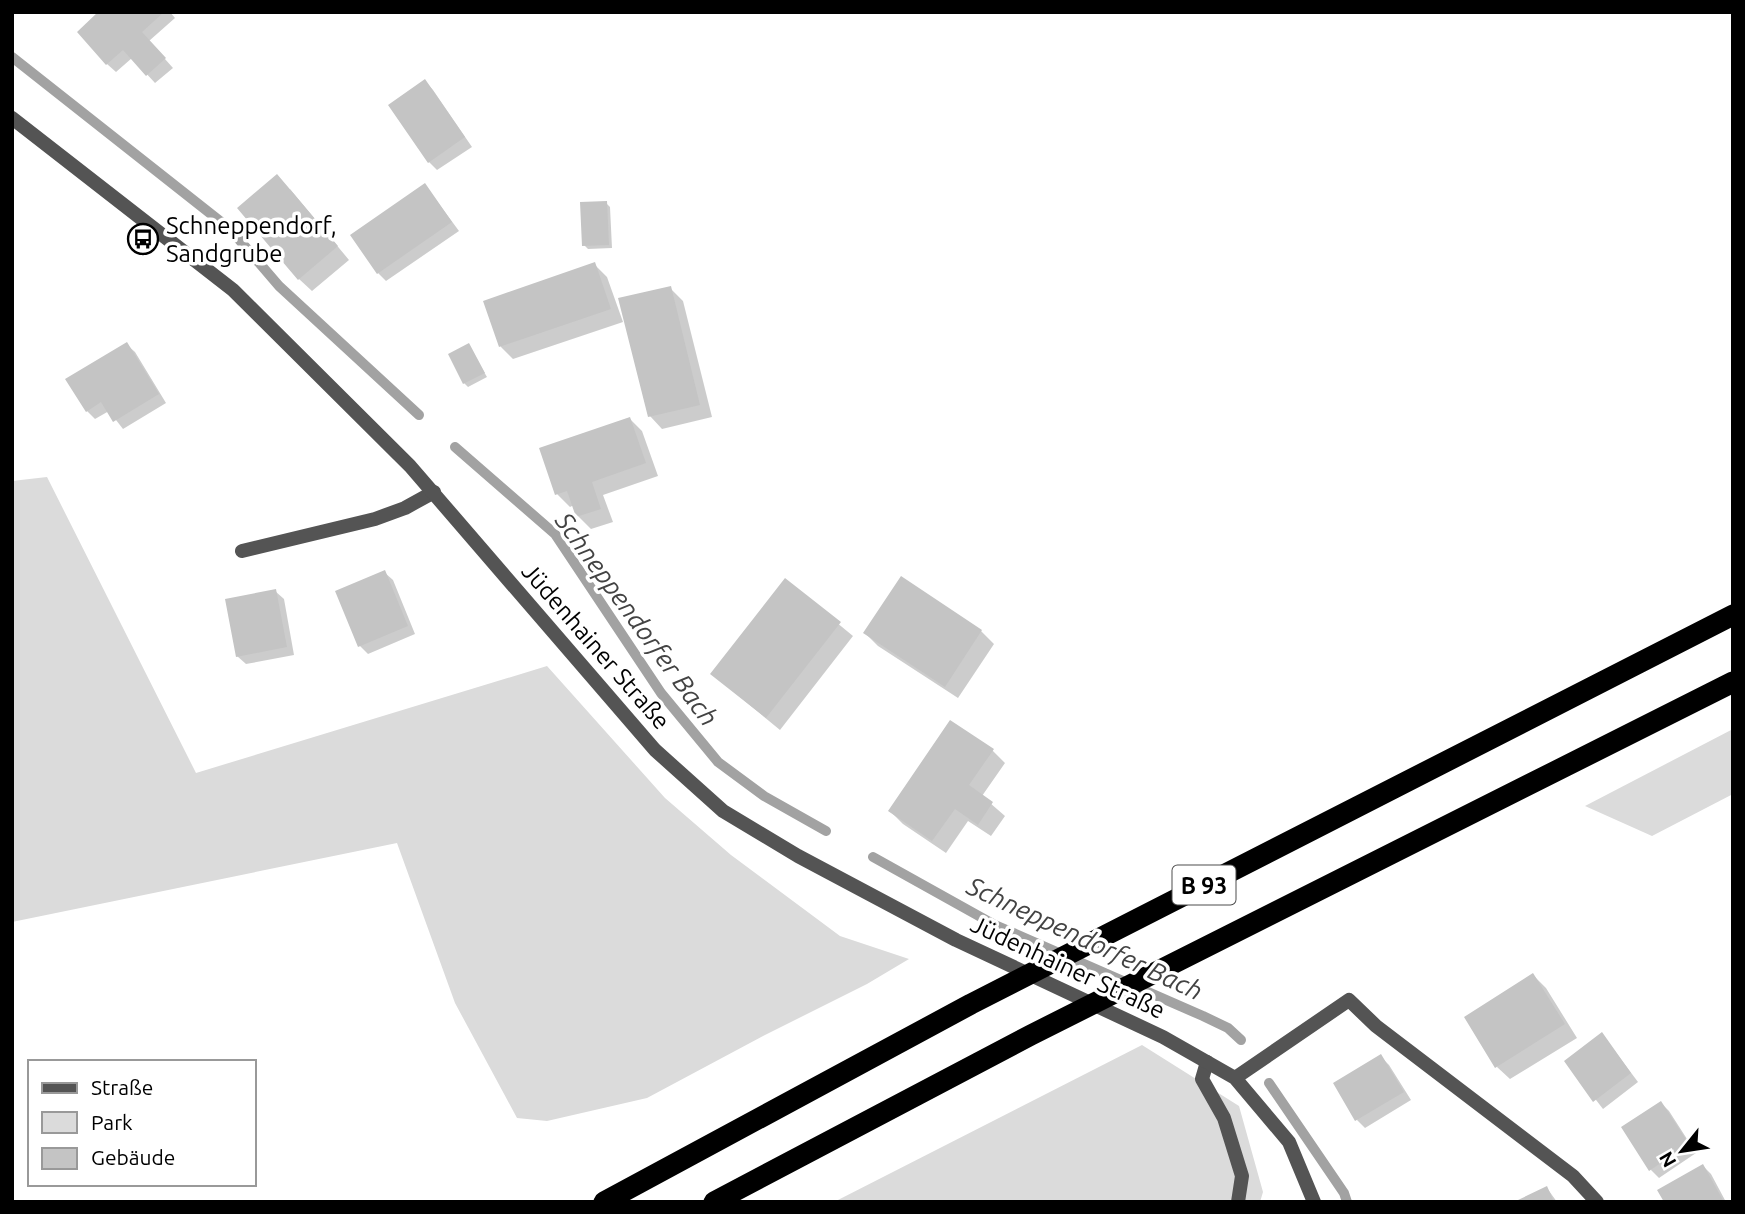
<svg xmlns="http://www.w3.org/2000/svg" width="1745" height="1214" font-family="Ubuntu,sans-serif">
  <rect width="100%" height="100%" fill="#fff"/>
  <!-- green -->
  <path fill="#dbdbdb" d="M47,477L196,773L547,666L665,798L731,855L840,936L909,959L867,984L765,1035L647,1098L547,1121L517,1118L455,1003L397,843L12,922V481Z
    M1733,729V794L1652,836L1585,806Z
    M1142,1045L1239,1106L1263,1192L1260,1202H834Z"/>
  <!-- shadow -->
  <path fill="#0003" d="M101,12H170L175,18L149,41L173,68L155,83L132,58L116,72L107,64Z
    M425,81L433,90L472,147L437,170L429,162Z
    M425,185L459,231L386,281L378,273Z
    M290,189L349,260L312,291L299,279Z
    M606,203L610,207L612,248L588,249L584,245Z
    M594,264L607,277L623,322L513,359L501,347L485,302Z
    M670,288L683,301L712,417L662,429L650,416Z
    M126,344L135,352L166,403L123,429L109,411L95,419L87,411Z
    M468,345L487,377L468,387L464,383Z
    M630,419L642,431L658,476L603,495L613,522L591,529L578,516L574,505L570,507L557,494Z
    M384,572L393,580L415,634L368,654L360,646Z
    M785,580L853,636L780,730L712,674Z
    M275,591L284,599L294,655L246,664L237,656Z
    M981,631L994,644L958,698L878,646L865,633Z
    M992,750L1005,763L982,796L1005,816L991,836L968,821L946,853L903,824L890,811Z
    M1533,975L1546,988L1577,1038L1510,1079L1497,1067Z
    M1602,1034L1638,1082L1603,1109L1566,1061Z
    M1381,1057L1389,1065L1411,1100L1365,1128L1357,1120Z
    M1661,1103L1669,1111L1696,1153L1659,1178L1651,1170Z
    M1703,1166L1711,1174L1726,1202H1666Z
    M1547,1188L1557,1202H1521Z"/>
  <g fill="none" stroke-linecap="round" stroke-linejoin="round">
    <!-- stream -->
    <path stroke="#a2a2a2" stroke-width="10" d="M12,57L230,229L279,286L419,415
      M455,447L555,534L661,693L718,762L764,796L826,831
      M873,857L995,925L1203,1016L1228,1028L1241,1040
      M1269,1083L1344,1193L1347,1202"/>
  </g>
  <!-- building -->
  <path fill="#c4c4c4" d="M98,12H164L142,32L166,58L146,76L123,50L106,65L77,32Z
    M425,79L465,137L428,163L388,105Z
    M277,174L338,246L298,280L237,208Z
    M425,183L452,222L377,274L350,235Z
    M607,201L609,245L582,246L580,202Z
    M595,262L611,309L499,347L483,301Z
    M671,286L700,405L648,417L618,298Z
    M127,342L159,394L113,422L101,402L86,412L65,379Z
    M469,343L485,373L463,384L448,354Z
    M630,417L646,463L592,482L601,509L576,517L567,491L555,495L539,448Z
    M385,570L408,626L358,647L335,591Z
    M901,576L982,630L945,687L863,633Z
    M785,578L841,622L766,718L710,674Z
    M276,589L287,647L236,657L225,599Z
    M950,720L994,749L969,785L993,802L978,825L955,809L932,841L888,811Z
    M1533,973L1565,1024L1495,1068L1464,1017Z
    M1602,1032L1631,1073L1593,1102L1564,1061Z
    M1381,1054L1404,1092L1355,1121L1333,1083Z
    M1661,1101L1689,1144L1649,1171L1621,1127Z
    M1703,1164L1724,1202H1664L1657,1190Z
    M1547,1186L1554,1202H1519L1518,1200Z"/>
  <g fill="none" stroke-linecap="round" stroke-linejoin="round">
    <!-- lane -->
    <path stroke="#545454" stroke-width="14" d="M242,551L375,519L405,508L434,492
      M1207,1062L1202,1079L1224,1118L1242,1176L1238,1202"/>
    <!-- street -->
    <path stroke="#545454" stroke-width="14" d="M12,118L233,290L410,466L655,750L723,811L798,856L956,940L1163,1037L1235,1078L1289,1142L1314,1202
      M1235,1078L1349,1000L1376,1026L1573,1176L1597,1202"/>
    <!-- highway -->
    <path stroke="#000" stroke-width="21" d="M604,1202L971,1004L1733,615
      M714,1202L1031,1035L1733,682"/>
  </g>
  <!-- icons -->
  <defs>
    <g id="bus-ring" transform="scale(1.575)"><circle r="9.5" fill="#fff" stroke="#000" stroke-width="1.5"/><path d="M-5-6H5V4H4V6H2V4H-2V6H-4V4H-5ZM-3.5-4V0h7V-4ZM-3.5 1.2v1.5H-2V1.2ZM2 1.2v1.5H3.5V1.2Z" fill="#000"/></g>
  </defs>
  <g fill-rule="evenodd">
    <use href="#bus-ring" x="143" y="239"/>
  </g>
  <g text-anchor="middle" dominant-baseline="central" stroke-width="7" stroke-linejoin="round" paint-order="stroke">
    <!-- shield labels -->
    <rect fill="#fff" stroke="#4c4c4c" stroke-width="2" x="1172.5" y="865.5" width="63" height="39" rx="5"/>
    <g font-size="23" font-weight="bold" fill="#000">
      <text x="1204" y="885">B 93</text>
    </g>
    <!-- poi labels -->
    <g font-size="24" fill="#000" stroke="#fff" text-anchor="start">
      <text x="166" y="225">Schneppendorf,<tspan x="166" dy="28">Sandgrube</tspan></text>
    </g>
    <!-- street labels -->
    <g font-size="24" fill="#000" stroke="#fff">
      <text transform="translate(596 646) rotate(49)">Jüdenhainer Straße</text>
      <text transform="translate(1068 967) rotate(25)">Jüdenhainer Straße</text>
    </g>
    <!-- water labels -->
    <g font-size="26" font-style="italic" fill="#434343" stroke="#fff">
      <text transform="translate(637 619) rotate(54)">Schneppendorfer Bach</text>
      <text transform="translate(1085 938) rotate(25)">Schneppendorfer Bach</text>
    </g>
  </g>
  <!-- border -->
  <rect width="1745" height="1214" fill="none" stroke="#000000" stroke-width="28"/>
  <!-- legend -->
  <rect x="28" y="1060" width="228" height="126" fill="#ffffff" stroke="#999999" stroke-width="2"/>
  <rect x="42" y="1083" width="35" height="10" fill="#545454" stroke="#999999" stroke-width="2"/>
  <text x="91" y="1095" font-size="21" fill="#000000">Straße</text>
  <rect x="42" y="1112" width="35" height="21" fill="#dbdbdb" stroke="#999999" stroke-width="2"/>
  <text x="91" y="1130" font-size="21" fill="#000000">Park</text>
  <rect x="42" y="1148" width="35" height="21" fill="#c4c4c4" stroke="#999999" stroke-width="2"/>
  <text x="91" y="1165" font-size="21" fill="#000000">Gebäude</text>
  <!-- north arrow -->
  <g transform="translate(1682 1151) rotate(240)" stroke="#ffffff" stroke-width="5" paint-order="stroke">
  <path d="M0-5L12 26L0 18L-12 26Z" fill="#000000"/>
  <text y="-10" font-size="19" font-weight="bold" text-anchor="middle" fill="#000000">N</text>
  </g>
</svg>
